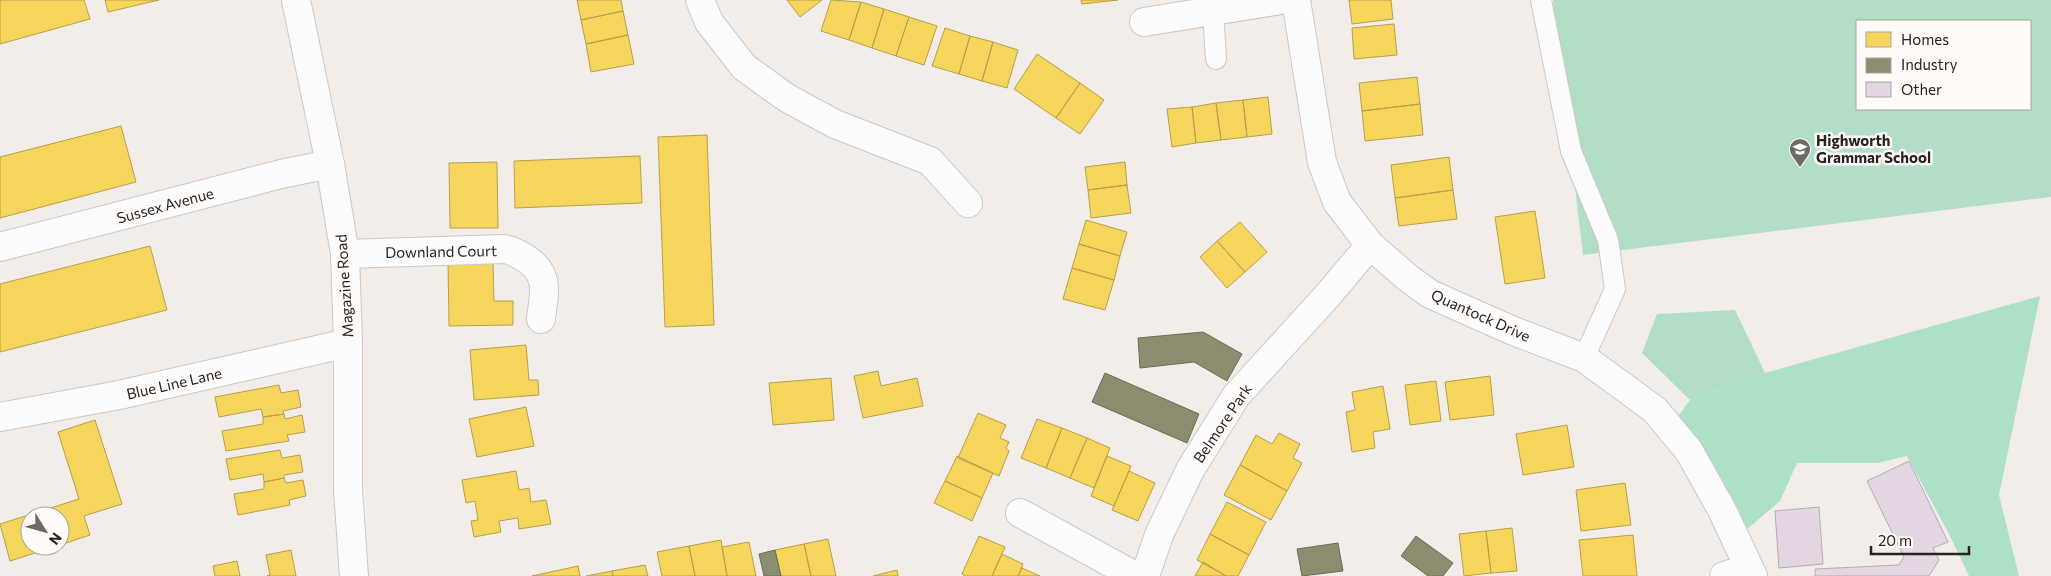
<svg xmlns="http://www.w3.org/2000/svg" width="2051" height="576" font-family="Commissioner,sans-serif">
  <rect width="100%" height="100%" fill="#f2ede9"/>
  <!-- green -->
  <path fill="#b2dec5" fill-rule="evenodd" d="M1553,0H2051V197L1583,255ZM1857,21H2030V109H1857Z
    M1735,310L1765,373L1690,400L1642,353L1657,314Z"/>
  <!-- forest -->
  <path fill="#ace1c5" d="M2040,296L1999,495L2019,576H1969L1950,536L1907,456L1877,463H1797L1780,501L1746,530L1676,419L1690,400L1765,373Z"/>
  <!-- homes -->
  <path fill="#f6d55c" stroke="#b8a04a" d="M0,0H84L90,19L0,44Z
    M105,0H159L108,12Z
    M577,0H621L623,11L581,20Z
    M787,0H822L800,17Z
    M831,0L861,2L849,40L821,31Z
    M1081,0H1118L1082,4Z
    M1349,0H1391L1393,19L1352,24Z
    M861,2L884,9L872,48L849,40Z
    M884,9L909,17L896,56L872,48Z
    M623,11L628,35L586,44L581,20Z
    M909,17L937,26L924,65L896,56Z
    M1394,24L1397,55L1354,59L1352,28Z
    M945,28L970,36L959,74L932,66Z
    M628,35L634,64L591,72L586,44Z
    M970,36L993,42L982,81L959,74Z
    M993,42L1018,50L1007,88L982,81Z
    M1037,54L1080,83L1056,118L1014,89Z
    M1417,77L1420,104L1362,111L1359,83Z
    M1080,83L1104,100L1080,134L1056,118Z
    M1268,97L1272,134L1247,137L1243,100Z
    M1243,100L1247,137L1221,140L1216,103Z
    M1216,103L1221,140L1196,143L1192,107Z
    M1420,104L1423,135L1365,141L1362,111Z
    M1192,107L1196,143L1172,147L1167,109Z
    M121,126L136,182L0,218V157Z
    M707,135L714,325L665,327L658,137Z
    M640,156L642,203L515,208L514,161Z
    M1449,157L1453,190L1395,198L1391,165Z
    M497,162L498,228H450L449,163Z
    M1125,162L1127,185L1088,190L1085,167Z
    M1127,185L1131,213L1091,218L1088,190Z
    M1453,190L1457,219L1399,226L1395,198Z
    M1535,211L1545,278L1505,284L1495,217Z
    M1086,220L1127,232L1120,256L1079,244Z
    M1240,222L1267,252L1245,272L1217,241Z
    M1217,241L1245,272L1227,288L1200,257Z
    M1079,244L1120,256L1114,280L1072,268Z
    M150,246L167,310L0,352V284Z
    M493,261L494,301H513V325L449,326L448,262Z
    M1072,268L1114,280L1105,310L1063,299Z
    M526,345L529,380H538L539,395L474,400L470,350Z
    M878,371L881,386L917,378L923,406L863,418L854,376Z
    M1490,376L1494,415L1450,420L1445,382Z
    M831,378L834,420L773,425L769,383Z
    M1436,381L1441,421L1410,425L1405,385Z
    M279,385L281,393L298,390L301,407L283,411L284,414L263,417L261,409L219,417L215,397Z
    M1383,386L1390,429L1373,432L1375,448L1352,452L1346,412L1355,410L1352,392Z
    M526,407L534,446L477,457L469,419Z
    M978,413L1006,425L1000,438L1009,442L1006,448L1009,451L999,476L958,458Z
    M284,414L285,419L302,415L305,432L287,435L289,441L226,451L222,431L263,424V417Z
    M1037,419L1062,428L1046,468L1021,458Z
    M95,420L122,504L84,516L90,535L60,545V516H30V546H57L10,561L0,524L79,499L58,432Z
    M1567,425L1574,467L1523,475L1516,434Z
    M1062,428L1087,438L1070,478L1046,468Z
    M1279,433L1300,444L1293,458L1302,463L1287,491L1240,465L1256,435L1272,444Z
    M1087,438L1110,448L1094,488L1070,478Z
    M280,450L282,458L300,455L303,472L284,475V478L264,482L263,474L230,480L226,459Z
    M957,456L993,473L982,498L945,481Z
    M1107,456L1131,466L1114,506L1091,496Z
    M1240,465L1287,491L1271,520L1224,495Z
    M516,471L519,490L529,488L531,502L546,500L551,524L519,529L518,518L499,521L501,532L474,537L471,521L478,520L475,501L466,503L462,480Z
    M1129,471L1155,483L1138,521L1112,510Z
    M284,478L286,483L303,480L306,496L289,500L290,505L238,515L234,494L264,489V482Z
    M945,481L982,498L972,521L934,503Z
    M1625,483L1631,525L1581,531L1576,490Z
    M1227,502L1266,522L1249,555L1210,534Z
    M1512,528L1517,571L1491,573L1486,531Z
    M1486,531L1491,573L1464,576L1459,534Z
    M1210,534L1249,555L1238,576H1226L1197,560Z
    M1633,535L1637,576H1583L1579,540Z
    M979,536L1005,547L992,576H965L962,574Z
    M828,539L836,576H811L804,544Z
    M721,540L727,576H695L689,546Z
    M749,542L756,576H727L722,547Z
    M804,544L811,576H781L775,550Z
    M689,546L695,576H662L657,552Z
    M291,550L296,576H267L270,575L266,555Z
    M1002,554L1023,564L1018,576H992Z
    M237,561L240,576H215L213,566Z
    M1203,562L1226,576H1195Z
    M645,565L648,576H613L612,571Z
    M578,566L580,576H532Z
    M1022,568L1040,576H1018Z
    M897,570L898,576H873Z
    M612,571L613,576H586Z"/>
  <!-- industry -->
  <path fill="#8c8c6e" stroke="#6e6c57" d="M1203,332L1242,354L1227,381L1194,362L1140,368L1138,338Z
    M1105,373L1199,414L1187,443L1092,402Z
    M1416,536L1453,563L1443,576H1428L1401,556Z
    M1338,543L1343,571L1302,576L1297,549Z
    M775,550L781,576H764L759,554Z"/>
  <!-- building -->
  <path fill="#e4d6e2" stroke="#b2afae" d="M1909,461L1948,542L1933,548L1939,560L1929,576H1815V569L1899,565L1904,557L1867,481Z
    M1819,507L1823,564L1779,568L1775,511Z"/>
  <g fill="none" stroke-linecap="round" stroke-linejoin="round">
    <!-- service casing -->
    <g stroke="#ccc8c5" stroke-width="22">
      <path id="service" d="M1541,0L1571,151L1608,240L1615,289L1584,358
        M1213,11L1216,59"/>
    </g>
    <!-- minor casing -->
    <g stroke="#ccc8c5" stroke-width="30">
      <path id="minor" d="M700,0L709,22L744,67L787,98L835,124L930,161L968,203
        M1296,0L1322,162L1337,202L1370,245L1408,278L1430,294L1511,330L1584,358L1655,410L1689,451L1722,510L1753,576
        M1144,22L1281,0
        M0,247L281,174L330,164
        M345,254L505,249C517,252 524,256 533,264C550,280 543,298 541,319
        M0,417L119,395L348,343
        M1020,513L1135,576
        M1145,576L1159,535L1190,470L1236,396L1328,295L1370,245
        M1724,576L1749,568"/>
    </g>
    <!-- tertiary casing -->
    <g stroke="#ccc8c5" stroke-width="30">
      <path id="tertiary" d="M296,0L330,164L345,254L348,343V490L354,576"/>
    </g>
    <!-- service -->
    <use href="#service" stroke="#fdfcfc" stroke-width="20"/>
    <!-- minor -->
    <use href="#minor" stroke="#fdfcfc" stroke-width="28"/>
    <!-- tertiary -->
    <use href="#tertiary" stroke="#fdfcfc" stroke-width="28"/>
  </g>
  <!-- icons -->
  <defs>
    <g id="school-pin" transform="scale(1.125)"><path d="M0 17L-7.5 6A9.5 9.5 0 1 1 7.5 6Z" fill="#6e6a67" stroke="#fffbf8"/><path d="M0-5L7-2L0 1L-7-2ZM-4 1L0 2.5L4 1V4Q0 6-4 4Z" fill="#fff"/></g>
  </defs>
  <g fill-rule="evenodd">
    <use href="#school-pin" x="1800" y="149"/>
  </g>
  <g text-anchor="middle" dominant-baseline="central" stroke-width="5" stroke-linejoin="round" paint-order="stroke">
    <!-- poi labels -->
    <g font-size="15" font-weight="bold" fill="#272321" stroke="#fffbf8" text-anchor="start">
      <text x="1816" y="140">Highworth<tspan x="1816" dy="17">Grammar School</tspan></text>
    </g>
    <!-- street labels -->
    <g font-size="15" fill="#272321" stroke="#fffbf8">
      <text transform="translate(165 205) rotate(-15)">Sussex Avenue</text>
      <text transform="translate(441 251) rotate(-1)">Downland Court</text>
      <text transform="translate(344 286) rotate(-94)">Magazine Road</text>
      <text transform="translate(1481 315) rotate(24)">Quantock Drive</text>
      <text transform="translate(174 383) rotate(-13)">Blue Line Lane</text>
      <text transform="translate(1222 423) rotate(-56)">Belmore Park</text>
    </g>
  </g>
  <!-- legend -->
  <rect x="1856" y="20" width="175" height="90" fill="#fffbf8" stroke="#a9a5a2"/>
  <rect x="1866" y="32" width="25" height="15" fill="#f6d55c" stroke="#a9a5a2"/>
  <text x="1901" y="45" font-size="15" fill="#272321">Homes</text>
  <rect x="1866" y="58" width="25" height="15" fill="#8c8c6e" stroke="#a9a5a2"/>
  <text x="1901" y="70" font-size="15" fill="#272321">Industry</text>
  <rect x="1866" y="82" width="25" height="15" fill="#e4d6e2" stroke="#a9a5a2"/>
  <text x="1901" y="95" font-size="15" fill="#272321">Other</text>
  <!-- north arrow -->
  <g transform="translate(45 531) rotate(127)"><circle r="24" fill="#fffbf8" stroke="#a9a5a2"/>
  <path d="M0-4L9 19L0 12L-9 19Z" fill="#6e6a67"/>
  <text y="-8" font-size="14" font-weight="bold" text-anchor="middle" fill="#272321">N</text>
  </g>
  <!-- scale -->
  <path d="M1871 546v8h98v-8" fill="none" stroke="#272321" stroke-width="2.5"/>
  <text x="1878" y="546" font-size="15" fill="#272321" stroke="#fffbf8" stroke-width="4" paint-order="stroke">20 m</text>
</svg>
